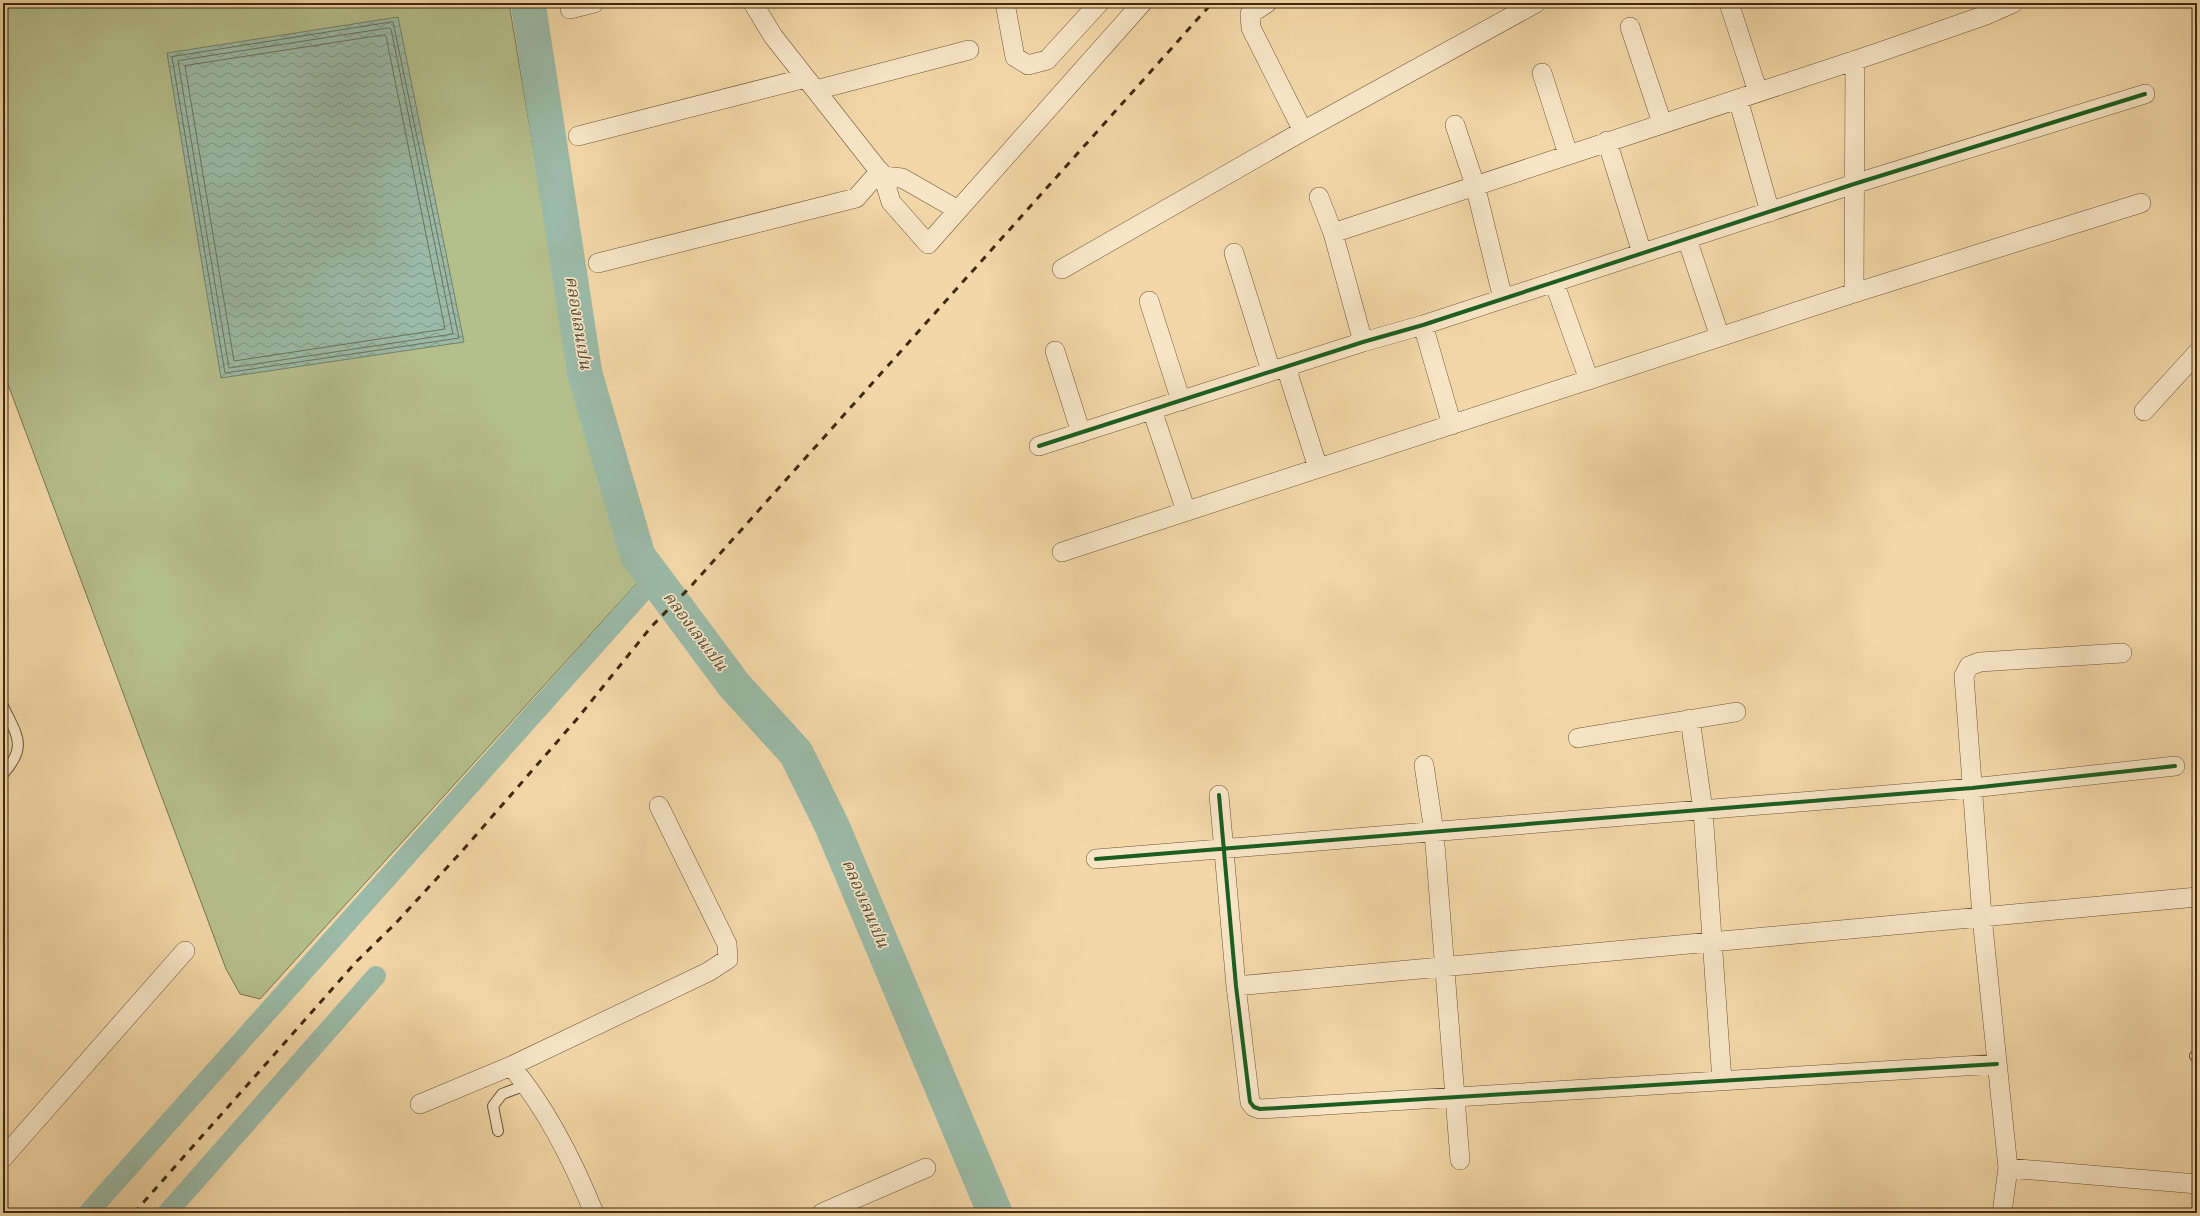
<svg xmlns="http://www.w3.org/2000/svg" width="2200" height="1216" font-family="'Sorts Mill Goudy','Noto Serif Thai',serif">
  <defs>
    <pattern id="water-waves" width="16" height="10" patternUnits="userSpaceOnUse"><rect width="16" height="10" fill="#9bbaa7"/><path d="M0 5q4-4 8 0t8 0" fill="none" stroke="#809786"/></pattern>
  </defs>
  <rect width="100%" height="100%" fill="#f3d7a8"/>
  <filter id="stains"><feTurbulence type="fractalNoise" baseFrequency=".005" numOctaves="4"/><feColorMatrix values="0 0 0 0 .2 0 0 0 0 .09 0 0 0 0 .02 0 0 0 .5 -.17"/></filter>
  <radialGradient id="worn" r=".72"><stop offset=".6" stop-color="#630" stop-opacity="0"/><stop offset="1" stop-color="#630" stop-opacity=".3"/></radialGradient>
  <!-- green -->
  <path fill="#b5bf8c" stroke="#7a744e" d="M3,3H509L558,296L590,443L637,583L260,999L240,994L226,969L3,371Z"/>
  <!-- water -->
  <path fill="url(#water-waves)" stroke="#76806a" d="M398,17L464,342L221,378L167,53Z"/>
  <g fill="none" stroke-linecap="round" stroke-linejoin="round">
    <!-- shore -->
    <path stroke="#6d725b" stroke-width="1" d="M393,22L459,338L225,373L172,57Z
      M389,28L391,29L453,334L229,368L178,61Z
      M384,35L386,36L445,329L234,361L185,66Z"/>
    <!-- canal -->
    <path stroke="#9bbaa7" stroke-width="20" d="M88,1213L654,579
      M167,1213L376,976"/>
    <!-- river -->
    <path stroke="#9bbaa7" stroke-width="35" d="M528,3L585,374L638,556L734,685L796,753L832,826L995,1213"/>
    <!-- service casing -->
    <g stroke="#6c5535" stroke-width="12">
      <path id="service" d="M3,706C17,736 28,746 3,774
        M2195,1056L2197,1057
        M498,1131L493,1106L502,1094L526,1085"/>
    </g>
    <!-- minor casing -->
    <g stroke="#6c5535" stroke-width="20">
      <path id="minor" d="M753,3L773,36L883,176L891,202L928,244L1142,3
        M1005,3L1015,57L1028,65L1047,60L1099,3
        M1267,3L1250,14L1251,28L1303,131
        M1729,3L1758,92
        M570,9L594,3
        M1630,27L1662,123
        M1542,73L1568,154
        M816,90L969,50
        M1738,99L1770,212
        M1455,125L1475,185L1503,299
        M578,136L806,78
        M1607,141L1642,253
        M883,176L902,178L958,210
        M1319,197L1333,233L1363,342
        M1333,233L1874,54L1986,15L2013,3
        M1687,239L1720,337
        M1234,253L1271,371
        M598,263L856,198L880,171
        M1062,269L1303,131L1536,3
        M1554,282L1589,380
        M1854,293L1855,60
        M1149,301L1181,401
        M1423,325L1452,425
        M1055,351L1081,433
        M1286,367L1318,468
        M1152,410L1186,511
        M2144,411L2197,353
        M1039,446L1363,342L1423,325L1854,184L2145,94
        M1062,552L1854,293L2141,203
        M1690,719L1703,810L1722,1081
        M1578,738L1736,712
        M1424,765L1434,832L1460,1160
        M1219,795L1236,986L1250,1102L1254,1107L1260,1109L1997,1064
        M1096,859L1972,788L2175,766
        M1236,986L2197,897
        M511,1066L708,972L728,959L727,944L659,806
        M420,1104L511,1066C547,1109 573,1161 594,1213
        M3,1158L185,951
        M2008,1168L2197,1184
        M822,1213L926,1168
        M2002,1213L2008,1168L1982,917L1964,676L1969,666L1980,662L2122,653"/>
    </g>
    <!-- service -->
    <use href="#service" stroke="#f7e5c6" stroke-width="10"/>
    <!-- minor -->
    <use href="#minor" stroke="#f7e5c6" stroke-width="19"/>
    <!-- rail -->
    <path stroke="#3f2a0f" stroke-width="3" stroke-dasharray="7 7" stroke-linecap="butt" d="M134,1213L357,961L395,924L463,850L577,719L651,627L692,585L1212,3"/>
    <!-- cycleway casing -->
    <g stroke="#f7e5c6" stroke-width="6">
      <path id="cycleway" d="M1039,446L1363,342L1423,325L1854,184L2145,94
        M1219,795L1236,986L1250,1102L1254,1107L1260,1109L1997,1064
        M1096,859L1972,788L2175,766"/>
    </g>
    <!-- cycleway -->
    <use href="#cycleway" stroke="#1b5e20" stroke-width="4"/>
  </g>
  <g text-anchor="middle" dominant-baseline="central" stroke-width="3.5" stroke-linejoin="round" paint-order="stroke">
    <!-- water labels -->
    <g font-size="17" font-style="italic" fill="#564e35" stroke="#f7e5c6">
      <text transform="translate(577 323) rotate(81)">คลองเลนเปน</text>
      <text transform="translate(694 632) rotate(53)">คลองเลนเปน</text>
      <text transform="translate(864 904) rotate(67)">คลองเลนเปน</text>
    </g>
  </g>
  <!-- margin -->
  <rect width="2200" height="1216" fill="none" stroke="#f3d7a8" stroke-width="16"/>
  <rect x="4" y="4" width="2192" height="1208" fill="none" stroke="#3f2a0f" stroke-width="2"/>
  <rect x="8" y="8" width="2184" height="1200" fill="none" stroke="#3f2a0f"/>
  <rect width="100%" height="100%" filter="url(#stains)"/>
  <rect width="100%" height="100%" fill="url(#worn)"/>
</svg>
